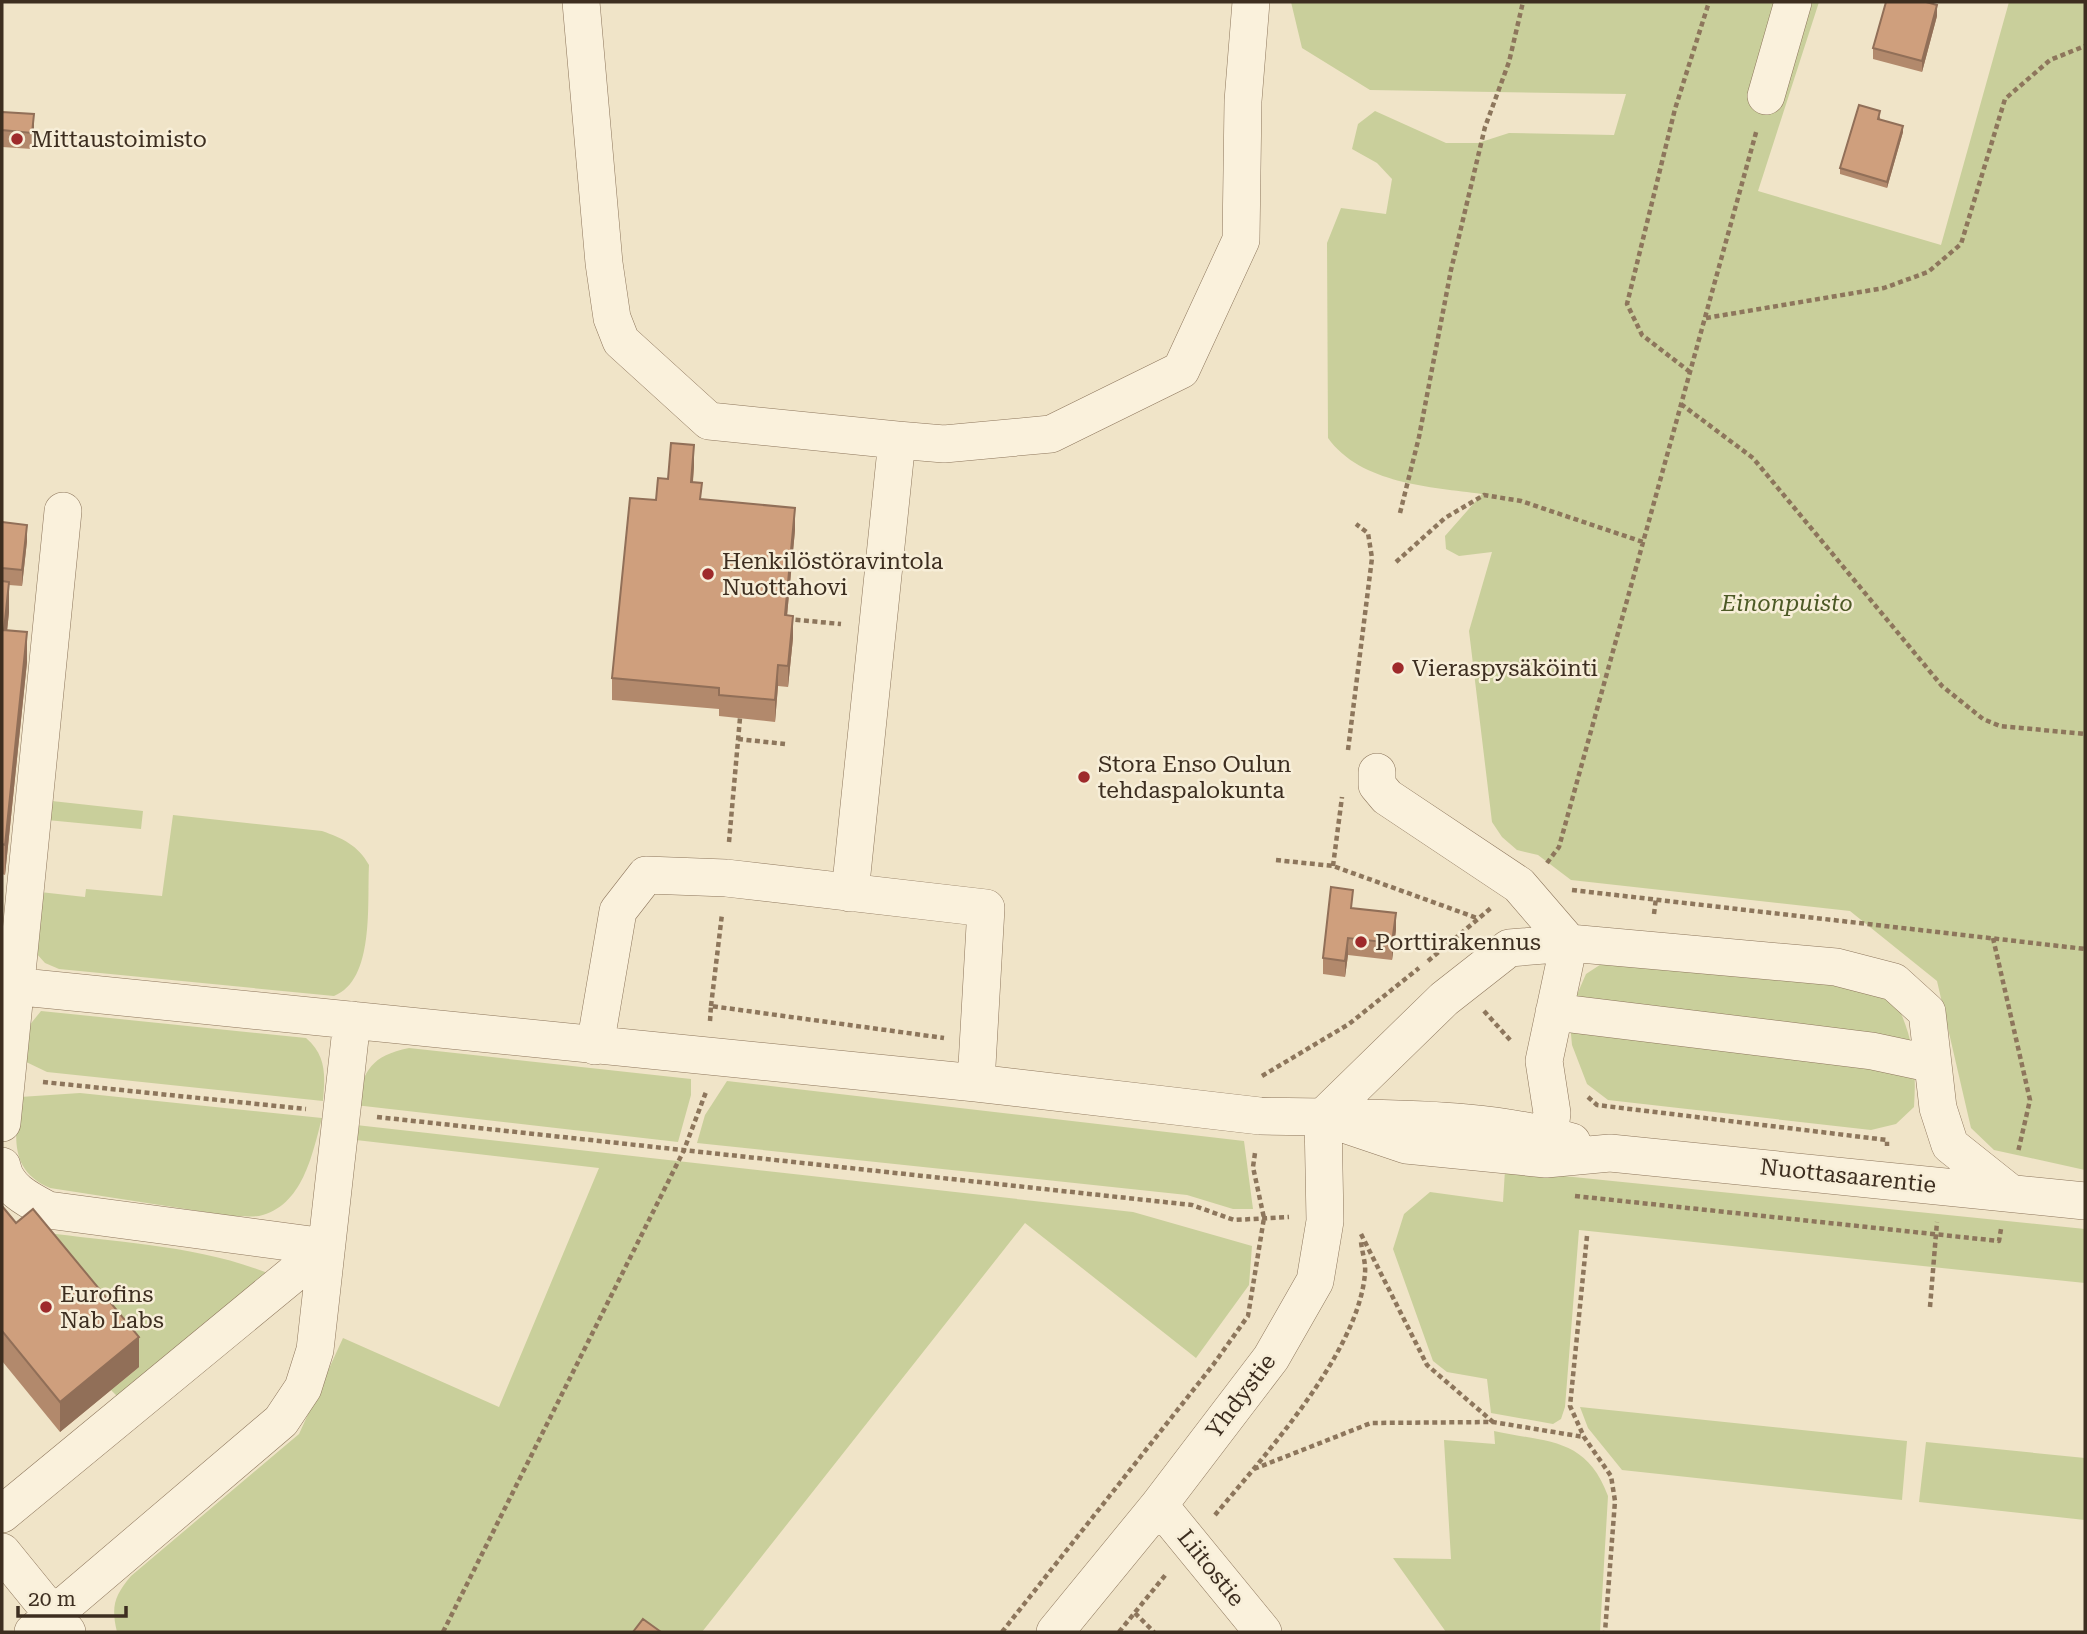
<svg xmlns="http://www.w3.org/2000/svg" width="2087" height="1634" font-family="'Roboto Serif',serif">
  <rect width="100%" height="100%" fill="#f0e4c8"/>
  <!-- green -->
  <path fill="#c9cf9b" d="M1291,2H1819L1758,191L1941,245L2009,2H2085V1170L1994,1150L1971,1128L1937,981L1850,911L1571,880L1538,855L1517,850L1502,837L1492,822L1469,631L1492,552L1459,556L1446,549L1445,536L1482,494C1431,487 1361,484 1328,438L1327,243L1341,208L1386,214L1392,179L1377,163L1352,149L1358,124L1375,111L1446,143H1478L1509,133L1614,135L1626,94L1370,90L1302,48Z
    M52,801L143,811L141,829L47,820Z
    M173,815L322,831C342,838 358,845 369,865C367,903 375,980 334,996L59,969L45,963L36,953L40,892L85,897L86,889L162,896Z
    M1612,957L1889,988C1912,1032 1917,1058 1914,1107L1896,1124L1871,1130L1608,1100L1587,1084L1572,1045L1569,1013L1586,974Z
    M41,1011L306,1038C327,1056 325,1076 323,1101L47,1072L22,1060L28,1027Z
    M409,1048L691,1079V1095L678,1142L355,1105C365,1069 371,1056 409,1048Z
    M727,1081L1244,1141L1253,1209H1233L1187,1195L697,1143L705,1115Z
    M80,1093L322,1118C312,1155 303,1206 259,1216C250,1217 239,1216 231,1216L50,1188C8,1170 15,1135 20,1097Z
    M356,1125L1133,1212L1252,1246L1249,1285L1196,1358L1025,1223L702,1632H117C111,1607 114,1596 131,1576L299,1434L343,1338L499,1407L599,1168L356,1140Z
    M1505,1170L2085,1229V1283L1579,1230L1565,1407L1561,1419L1553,1424L1491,1413L1487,1379L1447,1372L1433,1361L1393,1249L1404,1214L1430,1192L1503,1202Z
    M40,1232C114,1242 195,1245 265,1272L264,1289L118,1397L111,1390L139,1367Z
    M1580,1407L1907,1441L1902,1500L1622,1470L1588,1428Z
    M1494,1431C1548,1443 1586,1437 1608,1496L1600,1632H1446L1393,1558L1451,1559L1444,1440L1495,1444Z
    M1926,1442L2085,1458V1520L1919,1502Z"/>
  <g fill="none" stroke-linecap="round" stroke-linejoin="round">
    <!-- minor casing -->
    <g stroke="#8d765c" stroke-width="38">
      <path id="minor" d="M581,2L604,263L612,318L621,341L709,421L897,440
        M1766,96L1793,2
        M1377,772V785L1387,797L1519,885L1569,943
        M850,893L897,440L944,444L1051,434L1181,370L1241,240L1243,101L1251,2
        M2,985L976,1083L1260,1116L1323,1117L1406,1145L1546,1159L1610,1153L2085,1201
        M1554,1012L1872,1051L1933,1064
        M595,1046L618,911L646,875L726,878L986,908L976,1083
        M1323,1117L1444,999L1509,948L1569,943
        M1359,1118C1430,1119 1505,1122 1572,1142
        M2,1123L63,511
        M1546,1159L1552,1113L1544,1061L1569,943L1836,967L1894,982L1927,1012L1938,1108L1950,1145L2009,1192
        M2,1166C6,1189 29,1200 48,1210L326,1247
        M1159,1505L1263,1632
        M2,1514L326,1247
        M2,1552L67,1632
        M33,1632L281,1421L303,1388L315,1350L352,1020
        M1055,1632L1159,1505L1271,1358L1315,1281L1325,1221L1323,1117"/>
    </g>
    <!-- path -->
    <path stroke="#8d765c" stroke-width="4.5" stroke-dasharray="5 3.5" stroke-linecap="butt" d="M1706,318L1884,288L1928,272L1961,244L2005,99L2050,60L2085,46
      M1690,372L1642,335L1627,304L1675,109L1709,2
      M1681,404L1753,458L1942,686L1983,719L2000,726L2085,734
      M1400,513L1419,437L1451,270L1485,127L1509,62L1523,2
      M1396,562L1445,518L1484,495L1521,501L1643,542
      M787,619L841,624
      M738,739L785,744
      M1348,750L1372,558L1368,533L1356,524
      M729,842L740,718
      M1276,860L1333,866L1477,918
      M1547,863L1559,847L1757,129
      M1333,866L1342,797
      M1572,890L2085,949
      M1654,914L1656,898
      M1993,938L2030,1100L2018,1152
      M1428,961L1491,908
      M711,1006L722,914
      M1484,1011L1511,1041
      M710,1021L711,1006L944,1038
      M1262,1076L1349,1024L1419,968
      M43,1082L306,1109
      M1588,1097L1597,1105L1887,1140V1146
      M377,1117L1192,1205L1234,1220L1289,1217
      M1575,1196L1999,1241L2001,1229
      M1361,1234L1427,1365L1493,1422
      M1587,1236L1570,1406L1584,1437L1611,1476L1615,1501L1605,1632
      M1930,1307L1937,1222
      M1254,1469L1371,1423L1493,1422L1584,1437
      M1215,1515C1264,1456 1359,1352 1365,1273C1366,1263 1362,1252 1361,1242
      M1135,1613L1154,1632
      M443,1632L684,1150L706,1092
      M1002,1632L1213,1365L1248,1316L1264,1218L1253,1167L1255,1153
      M1119,1632L1167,1573"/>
    <!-- minor -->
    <use href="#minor" stroke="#faf1dc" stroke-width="37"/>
  </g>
  <!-- wall -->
  <path fill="#b2896c" d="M1937,16L1922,72L1873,59V48Z
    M2,112L34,131L32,149L2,147Z
    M1880,116V119L1903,132L1887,188L1840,174V168Z
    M694,466L693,482L702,500L795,530L787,616L793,638L788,687L778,686L775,722L719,716V709L612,700V678L656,500L668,479Z
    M2,522L27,541L22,586L9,585V612L7,631L27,662L5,875L2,874Z
    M1353,908L1396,930L1392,960L1348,955L1345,977L1323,974V958Z
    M2,1206L139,1367L60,1432L2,1361Z"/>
  <!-- shaded-wall -->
  <path fill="#916f58" d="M1937,5V16L1922,72V61Z
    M34,114V131L32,149V133Z
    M1903,126V132L1887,188V182Z
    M694,445V466L691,503V482Z
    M795,508V530L785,637V615Z
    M27,525V541L22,586V570Z
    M9,582V612L4,660V630Z
    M793,616V638L788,687V666Z
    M27,632V662L5,875V845Z
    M778,665V686L775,722V700Z
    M1396,913V930L1392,960V943Z
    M1348,938V955L1345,977V961Z
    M139,1337V1367L60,1432V1402Z"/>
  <!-- building -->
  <path fill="#cf9f7d" stroke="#916f58" stroke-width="2" d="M1886,2H1926L1937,5L1922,61L1873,48Z
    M1859,105L1880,111L1878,119L1903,126L1887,182L1840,168Z
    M2,112L34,114L32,133L2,130Z
    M671,443L694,445L691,482L702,483L700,499L795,508L785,615L793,616L788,666L778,665L775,700L719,695V688L612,678L630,498L656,500L658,478L668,479Z
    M2,522L27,525L22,570L2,568Z
    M2,581L9,582L4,630L27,632L5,845L2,844Z
    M1331,887L1353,890L1351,908L1396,913L1392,943L1348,938L1345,961L1323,958Z
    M2,1206L16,1223L33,1209L139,1337L60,1402L2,1331Z
    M643,1619L661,1632H633Z"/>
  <!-- markers -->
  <g fill="#9e2a2b" stroke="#f7eed8" stroke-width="2.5">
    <circle cx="17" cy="139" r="7"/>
    <circle cx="708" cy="574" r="7"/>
    <circle cx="1398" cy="668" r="7"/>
    <circle cx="1084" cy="777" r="7"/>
    <circle cx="1361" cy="942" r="7"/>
    <circle cx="46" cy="1307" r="7"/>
  </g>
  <g text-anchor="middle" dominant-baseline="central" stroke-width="5" stroke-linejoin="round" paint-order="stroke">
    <!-- poi labels -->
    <g font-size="23" fill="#3d2e20" stroke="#f7eed8" text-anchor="start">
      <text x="31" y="139">Mittaustoimisto</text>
      <text x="722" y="561">Henkilöstöravintola<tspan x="722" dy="26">Nuottahovi</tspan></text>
      <text x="1412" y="668">Vieraspysäköinti</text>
      <text x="1098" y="764">Stora Enso Oulun<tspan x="1098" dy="26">tehdaspalokunta</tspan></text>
      <text x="1375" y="942">Porttirakennus</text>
      <text x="60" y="1294">Eurofins<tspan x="60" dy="26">Nab Labs</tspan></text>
    </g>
    <!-- park labels -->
    <g font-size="23" font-style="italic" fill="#4d5a26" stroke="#f7eed8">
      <text x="1787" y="603">Einonpuisto</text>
    </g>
    <!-- street labels -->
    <g font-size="23" fill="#3d2e20" stroke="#f7eed8">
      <text transform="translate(1848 1176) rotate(6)">Nuottasaarentie</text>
      <text transform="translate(1241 1396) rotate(-53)">Yhdystie</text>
      <text transform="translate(1211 1568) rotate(51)">Liitostie</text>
    </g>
  </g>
  <!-- border -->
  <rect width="2087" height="1634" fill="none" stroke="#3d2e20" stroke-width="7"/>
  <!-- scale -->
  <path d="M18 1606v10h108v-10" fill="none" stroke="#3d2e20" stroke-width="3.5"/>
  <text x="28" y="1606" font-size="21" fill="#3d2e20" stroke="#f7eed8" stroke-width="5" paint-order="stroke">20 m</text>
</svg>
